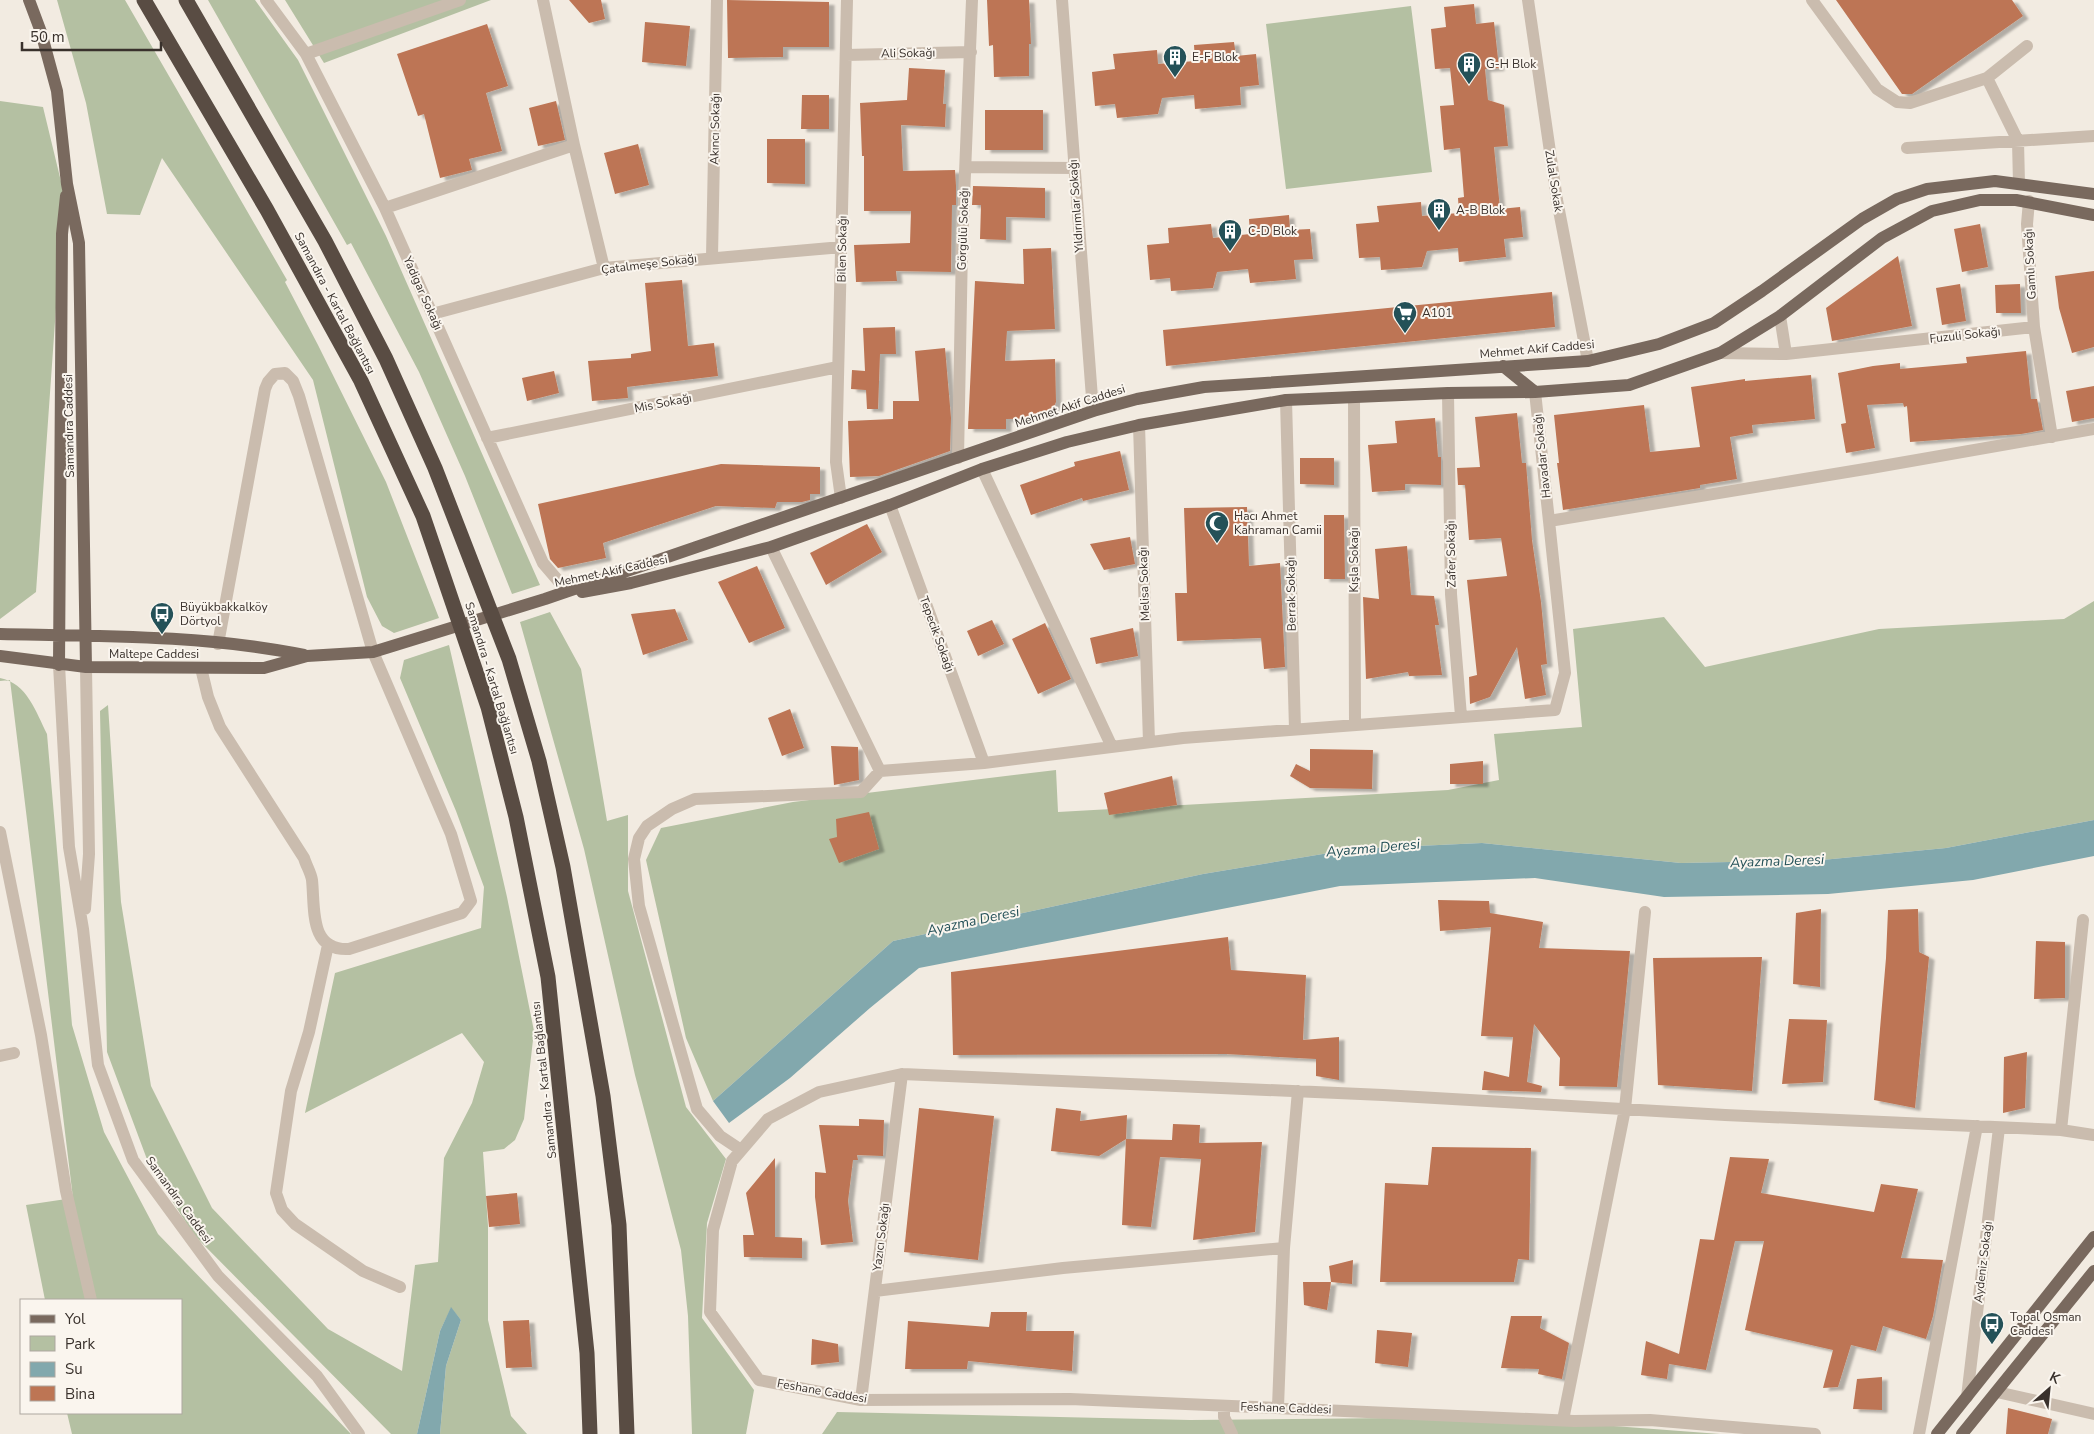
<svg xmlns="http://www.w3.org/2000/svg" width="2094" height="1434" font-family="'Nunito Sans',sans-serif">
  <defs>
    <filter id="shadow"><feDropShadow dx="5.5" dy="3" stdDeviation="1" flood-color="#0004"/></filter>
  </defs>
  <rect width="100%" height="100%" fill="#f2ebe1"/>
  <!-- green -->
  <path fill="#b4c0a2" d="M57,0H125L287,280L285,282L318,345L386,482L439,618L394,633L382,626L367,597L313,380L162,158L140,215L107,214L86,103Z
    M208,0H255L298,60L386,236L540,585L512,594L465,476L419,372L351,243L347,245Z
    M285,0H491L324,63Z
    M1411,6L1432,172L1286,189L1266,24Z
    M0,101L43,107L64,194L36,592L0,619Z
    M2094,601V820L1946,848L1822,860L1681,863L1482,843L1353,849L1203,874L893,941L713,1101L686,1038L646,860L661,828L793,802L1056,770L1058,812L1448,790L1499,780L1494,734L1582,727L1573,629L1664,617L1705,667L1879,629L2064,619Z
    M550,612L581,669L607,821L628,815V891L686,1107L726,1159L707,1223L702,1318L754,1390L746,1434H692L688,1316L681,1250L635,1075L584,849L520,622Z
    M449,645L507,897L534,1031L524,1119L515,1140L504,1149L483,1152L488,1226V1320L511,1416L527,1434H440L446,1366L461,1320L451,1308L440,1331L417,1434H391L193,1234L148,1162L107,1052L100,711L108,705L121,902L151,1086L212,1208L328,1329L402,1371L415,1265L438,1262L444,1158L472,1103L484,1062L462,1033L305,1113L335,973L481,928L484,887L456,811L400,678L404,660Z
    M0,678C27,683 36,712 47,734L72,1025L104,1132L158,1234L351,1434H72L67,1413H181V1300H45L26,1205L73,1198L10,680L0,681Z
    M837,1412L1190,1420L1494,1417L1720,1434H822Z"/>
  <!-- water -->
  <path fill="#82a8ad" d="M2094,820V856L1973,880L1828,894L1664,897L1535,878L1340,886L919,968L870,1008L790,1078L729,1123L713,1101L893,941L1203,874L1353,849L1482,843L1681,863L1822,860L1946,848Z
    M451,1307L461,1320L446,1366L440,1434H417L440,1331Z"/>
  <!-- building -->
  <path fill="#bd7554" filter="url(#shadow)" d="M569,0H601L605,19L589,23Z
    M727,0L829,2V47H783V57L728,58Z
    M987,0H1029L1031,44H1029V76L994,77L993,45L989,46Z
    M1836,0H2012L2023,16L1912,94H1902Z
    M1474,4L1476,24L1494,22L1499,68L1485,69L1488,100L1504,105L1508,146L1494,147L1500,209L1520,207L1523,237L1504,239L1506,257L1459,262L1458,248L1427,251L1422,267L1381,270L1380,257L1359,258L1356,224L1379,222L1377,206L1421,202L1422,216L1459,213L1458,198L1464,197L1460,148L1444,150L1440,106L1454,105L1450,68L1435,69L1431,29L1446,27L1444,7Z
    M645,22L690,26L686,66L642,62Z
    M487,24L508,86L486,93L502,151L469,159L472,170L440,178L424,114L418,116L397,54Z
    M1234,42L1236,56L1256,54L1259,85L1240,87L1241,105L1195,109L1194,95L1162,98L1158,114L1117,118L1115,104L1095,106L1092,72L1115,69L1113,54L1157,50L1158,64L1195,61L1194,45Z
    M909,68L945,70L943,104H946L945,127L901,125L903,171L955,170L956,186V205H952L951,272L896,271L897,281L856,282L854,245L910,243L911,211H864V156H862L860,103L907,100Z
    M802,95H829V129H801Z
    M556,101L565,140L538,146L529,108Z
    M985,110H1043V150H985Z
    M767,139H805V184L767,183Z
    M638,144L649,185L615,194L604,153Z
    M973,186L1045,188V218L1006,217V240L980,239L981,205H972Z
    M1289,215L1290,230L1310,229L1313,259L1294,260L1296,279L1250,283L1248,269L1217,272L1213,288L1171,291L1170,278L1150,280L1147,245L1169,243L1168,228L1211,224L1213,238L1250,234L1249,219Z
    M1980,224L1988,267L1962,272L1954,229Z
    M1051,248L1055,329L1007,331L1005,361L1055,359L1056,402L1051,413L1044,418L1006,419V429H968L975,281L1024,284L1023,249Z
    M1898,256L1912,326L1832,341L1826,308Z
    M2094,271V347L2072,353L2059,308L2055,276Z
    M682,280L688,346L714,343L718,376L627,387L628,398L592,401L588,361L631,358V354L651,351L645,283Z
    M1960,284L1966,321L1942,325L1936,288Z
    M2020,284L2021,313H1996L1995,285Z
    M1552,292L1555,327L1166,366L1163,330Z
    M895,327L896,354H880L878,409H867L866,390L851,389L852,370L865,371L863,328Z
    M945,348L951,418L950,451L879,476L850,477L848,421L893,419V401H919L915,351Z
    M2026,351L2031,399H2037L2043,430L2021,434L1910,442L1907,406L1904,407L1903,403L1867,405L1875,448L1846,453L1841,424L1846,423L1838,373L1873,366L1900,363V369L1967,363L1966,357Z
    M554,371L559,393L527,401L522,378Z
    M1811,375L1815,419L1752,425L1753,433L1730,437L1737,479L1700,485V488L1563,510L1557,463H1559L1554,415L1644,405L1650,452L1700,447L1691,387L1745,379V381Z
    M2094,386V418L2072,422L2066,391Z
    M1517,413L1522,463H1526L1532,540L1541,602L1547,664L1541,665L1546,695L1525,699L1517,647L1490,697L1470,704L1469,677L1477,675L1467,580L1507,576L1501,538L1469,540L1465,485H1458L1457,468L1480,467L1475,417Z
    M1435,418L1438,457H1441V485L1405,484V490L1372,492L1368,445L1397,443L1395,421Z
    M1120,451L1129,490L1083,501L1082,498L1031,515L1020,485L1075,466L1074,462Z
    M1300,458H1334V485L1300,484Z
    M721,464L820,467V494H810V500L802,502H777L775,508L716,506L603,543L606,558L558,568L550,559L538,504Z
    M1247,507L1249,566L1280,563L1285,667L1264,669L1261,638L1177,641L1175,593H1187L1184,508Z
    M1324,515H1344L1345,579H1324Z
    M867,524L882,552L826,585L810,553Z
    M1130,537L1135,564L1104,570L1090,544Z
    M1407,546L1411,595L1434,596L1439,625H1435L1442,675L1409,676L1408,672L1366,679L1363,597L1379,599L1375,549Z
    M757,566L785,628L749,643L718,582Z
    M675,609L688,640L643,655L631,614Z
    M992,620L1004,644L978,656L967,631Z
    M1045,623L1071,679L1038,694L1012,639Z
    M1133,628L1138,656L1096,664L1090,638Z
    M790,709L804,748L782,756L768,718Z
    M831,746L858,747L859,780L834,785Z
    M1310,749L1373,750L1372,789L1310,788L1290,776L1296,764L1310,771Z
    M1483,761V784H1450V764Z
    M1172,776L1177,805L1109,815L1104,793Z
    M869,812L879,849L839,863L829,839L837,837L836,819Z
    M1438,900L1489,901L1490,913L1543,922L1539,948L1630,951L1617,1087L1559,1086L1560,1058L1534,1024L1527,1082L1542,1086L1541,1092L1482,1090L1484,1071L1509,1077L1513,1037L1481,1036L1491,927L1440,931Z
    M1821,909L1820,987L1793,984L1796,913Z
    M1918,909L1919,952L1929,957L1915,1108L1874,1100L1886,958L1888,910Z
    M1228,937L1231,970L1306,975L1303,1040L1339,1037V1080L1316,1076V1059L1226,1054L953,1055L951,972Z
    M2036,941L2065,942V998L2034,999Z
    M1762,957L1752,1091L1658,1085L1653,958Z
    M1789,1019L1827,1020L1823,1082L1782,1084Z
    M2027,1052L2025,1108L2003,1113L2004,1057Z
    M919,1108L994,1116L978,1260L904,1252Z
    M1056,1108L1081,1111L1080,1121L1127,1115L1126,1139L1099,1156L1051,1151Z
    M859,1119L884,1120L883,1156L857,1155L858,1160H853L848,1201L853,1242L821,1245L815,1197V1172L826,1173L819,1125L859,1126Z
    M1173,1124L1200,1125L1199,1143L1262,1142L1255,1232L1193,1240L1201,1159L1160,1157L1151,1227L1122,1225L1126,1139L1172,1140Z
    M1432,1147L1531,1148L1529,1260L1518,1259L1514,1282H1380L1385,1183L1428,1185Z
    M1730,1157L1769,1159L1761,1193L1874,1212L1881,1184L1918,1189L1901,1258L1943,1260L1933,1316L1926,1339L1883,1326L1876,1351L1851,1345L1838,1387L1823,1388L1833,1350L1745,1330L1764,1241H1735L1706,1370L1669,1364L1667,1379L1641,1375L1646,1341L1679,1354L1700,1239L1714,1240Z
    M775,1158V1237L802,1238V1258L744,1257L743,1235H754L746,1193Z
    M517,1193L520,1224L489,1227L486,1196Z
    M1353,1260L1352,1284L1331,1282L1329,1266Z
    M1303,1282H1331L1327,1310L1304,1305Z
    M991,1312H1027L1026,1331H1074L1072,1371L968,1361L967,1369H905L908,1321L989,1327Z
    M1511,1316H1542L1540,1328L1569,1343L1562,1379L1538,1374L1539,1369L1501,1368Z
    M529,1320L532,1367L506,1368L503,1321Z
    M1377,1330L1412,1333L1408,1367L1375,1363Z
    M812,1339L838,1344L839,1362L811,1365Z
    M1882,1377V1410L1853,1409L1857,1379Z
    M2008,1408L2052,1419L2048,1434H2006Z"/>
  <g fill="none" stroke-linecap="round" stroke-linejoin="round">
    <!-- minor -->
    <path stroke="#cabcae" stroke-width="12" d="M266,0L306,54L385,208L543,563L567,591
      M543,0L574,145
      M1062,0L1093,411
      M1528,0L1557,200L1588,361
      M1812,0L1877,89L1897,102L1910,103L1987,78L2027,46
      M306,54L460,0
      M846,55L971,52
      M1987,78L2018,141L2019,184
      M1907,148L2094,136
      M966,167L1074,168
      M2029,201L2027,224L2034,327
      M385,208L574,145L604,268
      M712,257L717,0
      M432,314L604,268L842,247
      M1780,316L1786,354
      M1720,353L1786,354L2034,327L2052,437
      M1535,392L1549,521
      M1448,393L1451,594L1461,716
      M1354,397L1355,724
      M1286,400L1295,729
      M1139,425L1149,742
      M487,438L838,367
      M958,458L962,247L972,0
      M982,469L1112,747
      M841,498L836,462L847,0
      M890,505L984,763
      M771,547L880,771
      M59,665L69,847L83,929L98,1065L133,1160L218,1276L317,1376L359,1434
      M201,668L208,697L220,727L304,858C306,865 311,873 312,880C315,909 309,951 349,949L462,913L471,901L451,834L373,652L299,396L293,381L285,373L275,374L268,382L265,389L218,644
      M0,832L41,1035L66,1191L91,1300
      M85,909L89,854L86,667
      M328,945L309,1032L291,1091L276,1193L282,1210L295,1224L363,1271L400,1287
      M0,1056L14,1053
      M2061,1130L2083,920
      M741,1150L720,1136L697,1109L639,906L634,859L639,838L647,826L672,809L695,799L861,792L880,771L984,763L1183,738L1555,710L1565,673L1549,521L1871,468L2094,429
      M875,1291L1063,1268L1284,1248
      M1997,1392L2094,1414
      M1967,1397L1999,1128
      M861,1400L902,1074
      M1224,1406V1417L1232,1434
      M1278,1407L1284,1248L1298,1091
      M1563,1420L1625,1109L1645,912
      M1815,1434L1650,1420L1574,1421L1070,1399L861,1400L759,1380L710,1312L713,1230L732,1161L768,1119L819,1092L902,1074L1383,1095L1725,1115L2061,1130L2094,1135
      M1919,1434L1977,1126"/>
    <!-- major -->
    <path stroke="#79695e" stroke-width="12" d="M29,0L41,32L57,91L67,184L79,243L86,667
      M1503,366L1535,392
      M582,592L631,583L771,547L890,505L982,469L1067,442L1139,425L1286,400L1448,393L1535,392L1629,385L1720,353L1780,316L1882,238L1932,211L1980,200H2016L2094,215
      M0,634C100,636 206,635 304,655
      M0,656L86,667L264,668L307,656L373,652L545,599L1093,411L1137,399L1204,387L1588,361L1659,344L1714,323L1762,291L1862,219L1897,199L1927,189L1995,181L2094,194
      M59,665L62,234L66,196
      M1937,1434L2094,1237
      M1962,1434L2094,1271"/>
    <!-- highway -->
    <path stroke="#594c43" stroke-width="15" d="M144,0L267,210L361,381L423,516L488,707L516,817L548,977L587,1353L590,1434
      M186,0L325,241L386,359L435,468L509,659L539,761L563,867L603,1096L619,1225L627,1434"/>
  </g>
  <!-- icons -->
  <defs>
    <g id="building-pin" transform="scale(1.25)"><path d="M0 17L-7.5 6A9.5 9.5 0 1 1 7.5 6Z" fill="#245158" stroke="#faf5ee"/><path d="M-4-6H4V6H1V3H-1V6H-4ZM-2.5-4.3h1.7v1.8h-1.7ZM.8-4.3h1.7v1.8H.8ZM-2.5-1h1.7V.8h-1.7ZM.8-1h1.7V.8H.8Z" fill="#fff"/></g>
    <g id="supermarket-pin" transform="scale(1.25)"><path d="M0 17L-7.5 6A9.5 9.5 0 1 1 7.5 6Z" fill="#245158" stroke="#faf5ee"/><path d="M-6-5.5h2.5l.6 2H6L4.5 2H-2.5L-4.4-4H-6ZM-1.5 3.2a1.3 1.3 0 1 0 .1 0ZM3 3.2a1.3 1.3 0 1 0 .1 0Z" fill="#fff"/></g>
    <g id="mosque-pin" transform="scale(1.25)"><path d="M0 17L-7.5 6A9.5 9.5 0 1 1 7.5 6Z" fill="#245158" stroke="#faf5ee"/><path d="M3.5-4.9A6 6 0 1 0 3.5 4.9A5 5 0 1 1 3.5-4.9Z" fill="#fff"/></g>
    <g id="bus-pin" transform="scale(1.25)"><path d="M0 17L-7.5 6A9.5 9.5 0 1 1 7.5 6Z" fill="#245158" stroke="#faf5ee"/><path d="M-5-6H5V4H4V6H2V4H-2V6H-4V4H-5ZM-3.5-4V0h7V-4ZM-3.5 1.2v1.5H-2V1.2ZM2 1.2v1.5H3.5V1.2Z" fill="#fff"/></g>
  </defs>
  <g fill-rule="evenodd">
    <use href="#building-pin" x="1175" y="57"/>
    <use href="#building-pin" x="1469" y="64"/>
    <use href="#building-pin" x="1439" y="210"/>
    <use href="#building-pin" x="1230" y="231"/>
    <use href="#supermarket-pin" x="1405" y="313"/>
    <use href="#mosque-pin" x="1217" y="523"/>
    <use href="#bus-pin" x="162" y="614"/>
    <use href="#bus-pin" x="1992" y="1324"/>
  </g>
  <g text-anchor="middle" dominant-baseline="central" stroke-width="4" stroke-linejoin="round" paint-order="stroke">
    <!-- street labels -->
    <g font-size="12" fill="#39312c" stroke="#faf5ee">
      <text transform="translate(908 53) rotate(-1)">Ali Sokağı</text>
      <text transform="translate(715 129) rotate(-89)">Akıncı Sokağı</text>
      <text transform="translate(1554 181) rotate(81)">Zulal Sokak</text>
      <text transform="translate(1076 206) rotate(-94)">Yıldırımlar Sokağı</text>
      <text transform="translate(963 229) rotate(-88)">Görgülü Sokağı</text>
      <text transform="translate(842 249) rotate(-89)">Bilen Sokağı</text>
      <text transform="translate(649 264) rotate(-7)">Çatalmeşe Sokağı</text>
      <text transform="translate(2030 264) rotate(-93)">Gamlı Sokağı</text>
      <text transform="translate(423 293) rotate(66)">Yadigar Sokağı</text>
      <text transform="translate(335 303) rotate(62)">Samandıra - Kartal Bağlantısı</text>
      <text transform="translate(1965 335) rotate(-6)">Fuzuli Sokağı</text>
      <text transform="translate(1537 349) rotate(-5)">Mehmet Akif Caddesi</text>
      <text transform="translate(663 403) rotate(-11)">Mis Sokağı</text>
      <text transform="translate(1070 406) rotate(-18)">Mehmet Akif Caddesi</text>
      <text transform="translate(69 426) rotate(-91)">Samandıra Caddesi</text>
      <text transform="translate(1542 456) rotate(-96)">Havadar Sokağı</text>
      <text transform="translate(1451 554) rotate(-91)">Zafer Sokağı</text>
      <text transform="translate(1354 560) rotate(-90)">Kışla Sokağı</text>
      <text transform="translate(611 571) rotate(-12)">Mehmet Akif Caddesi</text>
      <text transform="translate(1144 584) rotate(-92)">Melisa Sokağı</text>
      <text transform="translate(1291 594) rotate(-91)">Berrak Sokağı</text>
      <text transform="translate(937 634) rotate(70)">Tepecik Sokağı</text>
      <text x="154" y="654">Maltepe Caddesi</text>
      <text transform="translate(492 678) rotate(73)">Samandıra - Kartal Bağlantısı</text>
      <text transform="translate(544 1080) rotate(-96)">Samandıra - Kartal Bağlantısı</text>
      <text transform="translate(179 1200) rotate(54)">Samandıra Caddesi</text>
      <text transform="translate(881 1237) rotate(-83)">Yazıcı Sokağı</text>
      <text transform="translate(1983 1262) rotate(-83)">Aydeniz Sokağı</text>
      <text transform="translate(822 1391) rotate(10)">Feshane Caddesi</text>
      <text transform="translate(1286 1408) rotate(2)">Feshane Caddesi</text>
    </g>
    <!-- poi labels -->
    <g font-size="12" fill="#39312c" stroke="#faf5ee" text-anchor="start">
      <text x="1192" y="57">E-F Blok</text>
      <text x="1486" y="64">G-H Blok</text>
      <text x="1456" y="210">A-B Blok</text>
      <text x="1248" y="231">C-D Blok</text>
      <text x="1422" y="313">A101</text>
      <text x="1234" y="516">Hacı Ahmet<tspan x="1234" dy="14">Kahraman Camii</tspan></text>
      <text x="180" y="607">Büyükbakkalköy<tspan x="180" dy="14">Dörtyol</tspan></text>
      <text x="2010" y="1317">Topal Osman<tspan x="2010" dy="14">Caddesi</tspan></text>
    </g>
    <!-- water labels -->
    <g font-size="14" font-style="italic" fill="#245158" stroke="#faf5ee">
      <text transform="translate(1373 848) rotate(-5)">Ayazma Deresi</text>
      <text transform="translate(1777 861) rotate(-2)">Ayazma Deresi</text>
      <text transform="translate(973 921) rotate(-12)">Ayazma Deresi</text>
    </g>
  </g>
  <!-- legend -->
  <rect x="20" y="1299" width="162" height="115" fill="#faf5ee" stroke="#ada7a0"/>
  <rect x="30" y="1315" width="25" height="8" fill="#79695e" stroke="#ada7a0"/>
  <text x="65" y="1324" font-size="15" fill="#39312c">Yol</text>
  <rect x="30" y="1336" width="25" height="15" fill="#b4c0a2" stroke="#ada7a0"/>
  <text x="65" y="1349" font-size="15" fill="#39312c">Park</text>
  <rect x="30" y="1362" width="25" height="15" fill="#82a8ad" stroke="#ada7a0"/>
  <text x="65" y="1374" font-size="15" fill="#39312c">Su</text>
  <rect x="30" y="1386" width="25" height="15" fill="#bd7554" stroke="#ada7a0"/>
  <text x="65" y="1399" font-size="15" fill="#39312c">Bina</text>
  <!-- north arrow -->
  <g transform="translate(2049 1389) rotate(27)" stroke="#faf5ee" stroke-width="4" paint-order="stroke">
  <path d="M0-4L9 19L0 12L-9 19Z" fill="#39312c"/>
  <text y="-8" font-size="14" font-weight="bold" text-anchor="middle" fill="#39312c">K</text>
  </g>
  <!-- scale -->
  <path d="M22 42v8h139v-8" fill="none" stroke="#39312c" stroke-width="2.5"/>
  <text x="30" y="42" font-size="15" fill="#39312c" stroke="#faf5ee" stroke-width="4" paint-order="stroke">50 m</text>
</svg>
